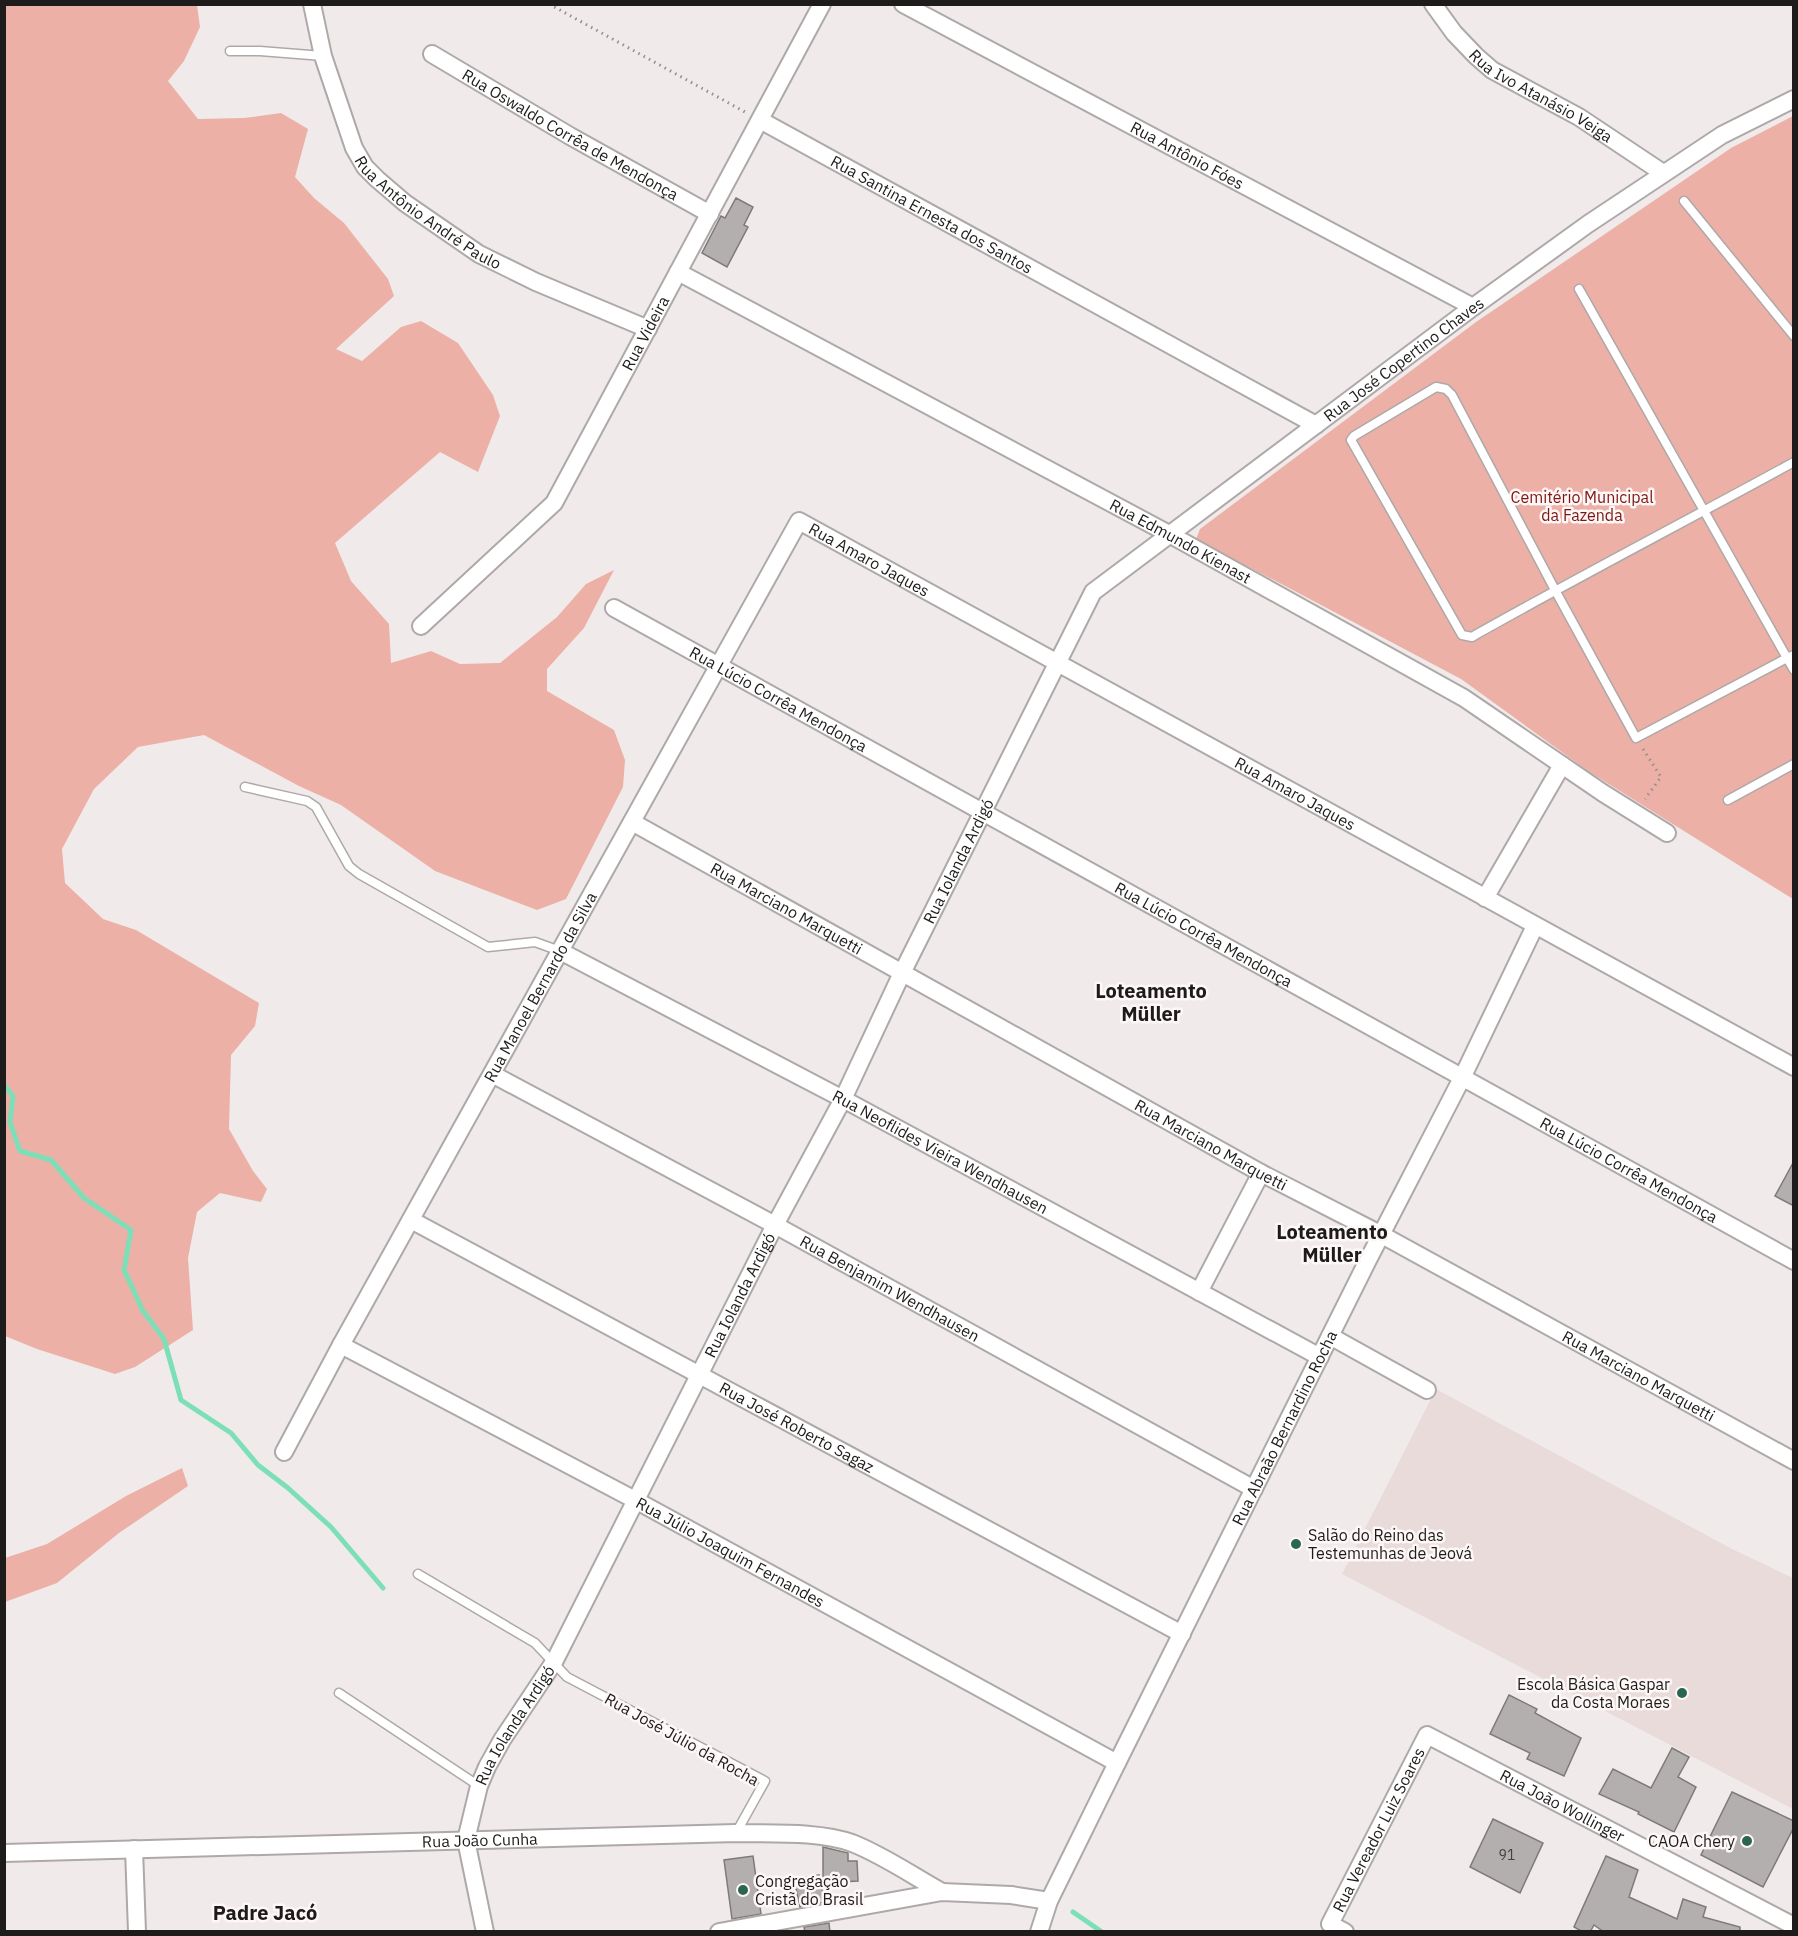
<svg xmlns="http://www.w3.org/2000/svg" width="1798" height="1936" font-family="'IBM Plex Sans',sans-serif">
  <rect width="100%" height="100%" fill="#f0ebea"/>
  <!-- built -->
  <path fill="#e9dbd9" d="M1436,1389L1732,1549L1793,1578V1809L1342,1574Z"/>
  <!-- green -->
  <path fill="#ecb0a6" d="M4,5H197L200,27L184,61L168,81L198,119L244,118L281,113L308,129L295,177L314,198L344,223L388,279L394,296L336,349L362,361L401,327L421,321L458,343L493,395L500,416L478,472L440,452L335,543L351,581L389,624L391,663L431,651L460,664L500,663L557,617L586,584L614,570L584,628L547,669V691L614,730L625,760L623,787L566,899L537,910L435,871L341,805L299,786L204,735L138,747L94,789L62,849L65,883L103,919L136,930L259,1003L255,1026L231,1055L229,1129L253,1171L267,1189L261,1202L220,1193L197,1212L188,1258L193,1330L135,1367L115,1374L37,1349L5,1336Z
    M1793,116V899L1588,771L1461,679L1196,539L1200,529L1476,322L1731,148Z
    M182,1468L188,1486L119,1533L57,1583L5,1602V1558L47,1544L126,1496Z"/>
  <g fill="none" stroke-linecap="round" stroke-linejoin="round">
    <!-- stream -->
    <path stroke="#7ddfb8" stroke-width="5" d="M4,1085L13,1096L10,1122L20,1151L51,1160L84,1198L131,1230L124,1270L143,1311L164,1339L181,1400L231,1433L258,1465L288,1488L331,1527L383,1588
      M1073,1912L1102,1932"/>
  </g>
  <!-- building -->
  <path fill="#b3afae" stroke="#7f7a7a" stroke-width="1.5" d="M736,198L753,207L744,225L748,227L727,267L702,253L721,216L725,218Z
    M1794,1161V1206L1775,1196Z
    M1509,1695L1537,1709L1535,1713L1581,1738L1564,1776L1527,1759L1530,1753L1490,1734Z
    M1672,1748L1689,1757L1678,1777L1696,1787L1674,1832L1638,1814L1639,1812L1599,1794L1613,1769L1651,1788Z
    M1732,1792L1794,1821V1827L1763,1887L1701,1855Z
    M1493,1819L1543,1843L1520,1893L1470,1867Z
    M823,1847L848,1853V1861H857L858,1881L823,1883Z
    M753,1856L761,1914L732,1919L724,1860Z
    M1606,1856L1638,1870L1629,1897L1677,1919L1683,1899L1706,1907L1703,1917L1740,1927V1932H1604L1594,1925L1590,1932H1583L1574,1927Z
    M819,1875L825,1902L800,1907L794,1880Z
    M829,1923L830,1932H805L804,1927Z"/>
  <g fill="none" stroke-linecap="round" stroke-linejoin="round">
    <!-- lane casing -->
    <g stroke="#aea9a8" stroke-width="11">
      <path id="lane" d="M230,51H260L323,56
        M1684,201L1794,336
        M1579,289L1787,658L1636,738L1555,590L1452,395L1446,389L1436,387L1354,436L1351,440L1462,635L1472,637L1477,634C1582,575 1688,520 1794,462
        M1794,655L1787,658L1794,670
        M245,787L307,801L316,807L349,866L359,874L488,947L535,942L560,951
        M1728,800L1794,764
        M418,1574L535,1643L567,1677L765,1781L736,1833
        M339,1693L479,1786"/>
    </g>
    <!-- street casing -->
    <g stroke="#aea9a8" stroke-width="20">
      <g id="street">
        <path id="s1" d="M312,4L323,56L354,148L365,167L377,179L405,203L479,254L536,282L648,329"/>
        <path id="s2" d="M903,4L1473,307"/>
        <path id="s3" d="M1433,4L1454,33L1476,56L1492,70L1579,117L1663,173"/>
        <path id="s4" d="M432,54L570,136L710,214"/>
        <path id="s5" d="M760,120L1316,425"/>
        <path id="s6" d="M678,272L1169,534L1464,698L1603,793L1667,833"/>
        <path id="s7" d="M614,608L1794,1261"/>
        <path id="s8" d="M421,626L554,503L822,4"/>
        <path id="s9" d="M632,822L1261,1173L1382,1235L1794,1461"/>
        <path d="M1485,898L1562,765"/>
        <path id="s10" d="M560,951L843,1099L1320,1357"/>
        <path id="s11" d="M492,1074L775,1225L1254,1489"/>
        <path id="s12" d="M411,1220L1182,1634"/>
        <path d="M1199,1292L1261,1173"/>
        <path d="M1330,1336L1427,1390"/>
        <path id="s13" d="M341,1345L637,1501L1117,1763"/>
        <path id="s14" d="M284,1452L341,1345L799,521L1794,1067"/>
        <path d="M134,1849L137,1932"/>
        <path id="s15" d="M4,1853L736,1833C772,1834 818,1831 852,1843C883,1855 913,1876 942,1892"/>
        <path id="s16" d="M485,1932L466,1840L479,1786L487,1767L502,1740L554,1662L775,1225L843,1099L902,973L1093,592L1473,307L1588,224L1722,135L1794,99"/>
        <path d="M719,1932L942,1892L1011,1895L1049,1901"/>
        <path id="s17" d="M1039,1932L1049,1901L1117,1763L1368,1260L1462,1078L1535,926"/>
        <path id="s18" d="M1345,1932L1330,1924L1427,1735L1794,1926"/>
      </g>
    </g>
    <!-- path -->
    <path stroke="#93908f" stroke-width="3" stroke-dasharray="1.5 4.5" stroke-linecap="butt" d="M549,4L745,112
      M1643,749L1661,777L1645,799"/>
    <!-- lane -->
    <use href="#lane" stroke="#fff" stroke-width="8"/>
    <!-- street -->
    <use href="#street" stroke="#fff" stroke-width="16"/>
  </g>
  <!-- markers -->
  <g fill="#2b6651" stroke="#fdf8f7" stroke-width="2">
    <circle cx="1296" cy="1544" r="6"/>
    <circle cx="1682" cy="1693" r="6"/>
    <circle cx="1747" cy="1841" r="6"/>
    <circle cx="743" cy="1890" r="6"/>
  </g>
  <g text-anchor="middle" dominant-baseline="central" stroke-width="5" stroke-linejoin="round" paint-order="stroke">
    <!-- number labels -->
    <g font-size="14" fill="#424140">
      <text x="1507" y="1855">91</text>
    </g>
    <!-- street labels -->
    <g font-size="16" fill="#1d1c1b" stroke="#fdf8f7">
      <text stroke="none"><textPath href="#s3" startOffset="144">Rua Ivo Atanásio Veiga</textPath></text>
      <text stroke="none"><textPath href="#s4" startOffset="160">Rua Oswaldo Corrêa de Mendonça</textPath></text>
      <text stroke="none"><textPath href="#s2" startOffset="322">Rua Antônio Fóes</textPath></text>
      <text stroke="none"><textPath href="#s1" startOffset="250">Rua Antônio André Paulo</textPath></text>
      <text stroke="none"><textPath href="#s5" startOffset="196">Rua Santina Ernesta dos Santos</textPath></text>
      <text stroke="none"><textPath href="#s8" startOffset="374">Rua Videira</textPath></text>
      <text stroke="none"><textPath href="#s16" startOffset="1881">Rua José Copertino Chaves</textPath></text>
      <text stroke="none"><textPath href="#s6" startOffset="570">Rua Edmundo Kienast</textPath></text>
      <text stroke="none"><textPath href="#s14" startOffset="1144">Rua Amaro Jaques</textPath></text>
      <text stroke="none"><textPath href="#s7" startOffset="188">Rua Lúcio Corrêa Mendonça</textPath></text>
      <text stroke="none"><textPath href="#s14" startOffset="1630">Rua Amaro Jaques</textPath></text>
      <text stroke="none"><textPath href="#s16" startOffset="1192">Rua Iolanda Ardigó</textPath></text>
      <text stroke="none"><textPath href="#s9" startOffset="177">Rua Marciano Marquetti</textPath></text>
      <text stroke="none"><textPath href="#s7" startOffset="674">Rua Lúcio Corrêa Mendonça</textPath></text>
      <text stroke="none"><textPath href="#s14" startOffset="531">Rua Manoel Bernardo da Silva</textPath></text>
      <text stroke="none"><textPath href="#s9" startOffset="663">Rua Marciano Marquetti</textPath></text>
      <text stroke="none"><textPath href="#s10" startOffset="430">Rua Neoflides Vieira Wendhausen</textPath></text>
      <text stroke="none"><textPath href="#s7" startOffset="1160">Rua Lúcio Corrêa Mendonça</textPath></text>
      <text stroke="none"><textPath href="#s11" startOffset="452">Rua Benjamim Wendhausen</textPath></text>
      <text stroke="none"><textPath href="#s16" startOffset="706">Rua Iolanda Ardigó</textPath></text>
      <text stroke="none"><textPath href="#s9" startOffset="1149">Rua Marciano Marquetti</textPath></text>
      <text stroke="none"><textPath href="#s12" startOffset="438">Rua José Roberto Sagaz</textPath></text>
      <text stroke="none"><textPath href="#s17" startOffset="561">Rua Abraão Bernardino Rocha</textPath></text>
      <text stroke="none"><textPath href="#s13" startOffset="441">Rua Júlio Joaquim Fernandes</textPath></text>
      <text stroke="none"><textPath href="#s16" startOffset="220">Rua Iolanda Ardigó</textPath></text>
      <text transform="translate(682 1739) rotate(29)">Rua José Júlio da Rocha</text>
      <text stroke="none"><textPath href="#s18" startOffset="382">Rua João Wollinger</textPath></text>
      <text stroke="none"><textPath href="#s18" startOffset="123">Rua Vereador Luiz Soares</textPath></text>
      <text stroke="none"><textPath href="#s15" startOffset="476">Rua João Cunha</textPath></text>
    </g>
    <!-- park labels -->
    <g font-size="16" fill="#7d1611" stroke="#fdf8f7">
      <text x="1582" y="497">Cemitério Municipal<tspan x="1582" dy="18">da Fazenda</tspan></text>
    </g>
    <!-- poi labels -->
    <g font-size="16" fill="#1d1c1b" stroke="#fdf8f7" text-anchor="start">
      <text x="1308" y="1535">Salão do Reino das<tspan x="1308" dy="18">Testemunhas de Jeová</tspan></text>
      <text x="1670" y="1684" text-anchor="end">Escola Básica Gaspar<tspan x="1670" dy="18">da Costa Moraes</tspan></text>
      <text x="1735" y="1841" text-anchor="end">CAOA Chery</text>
      <text x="755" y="1881">Congregação<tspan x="755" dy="18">Cristã do Brasil</tspan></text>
    </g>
    <!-- quarter labels -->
    <g font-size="20" font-weight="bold" fill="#1d1c1b" stroke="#fdf8f7">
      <text x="1151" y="990">Loteamento<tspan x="1151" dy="23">Müller</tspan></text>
      <text x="1332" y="1231">Loteamento<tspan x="1332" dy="23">Müller</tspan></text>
      <text x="265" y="1912">Padre Jacó</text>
    </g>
  </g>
  <!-- border -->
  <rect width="1798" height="1936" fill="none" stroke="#1d1c1b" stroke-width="12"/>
</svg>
